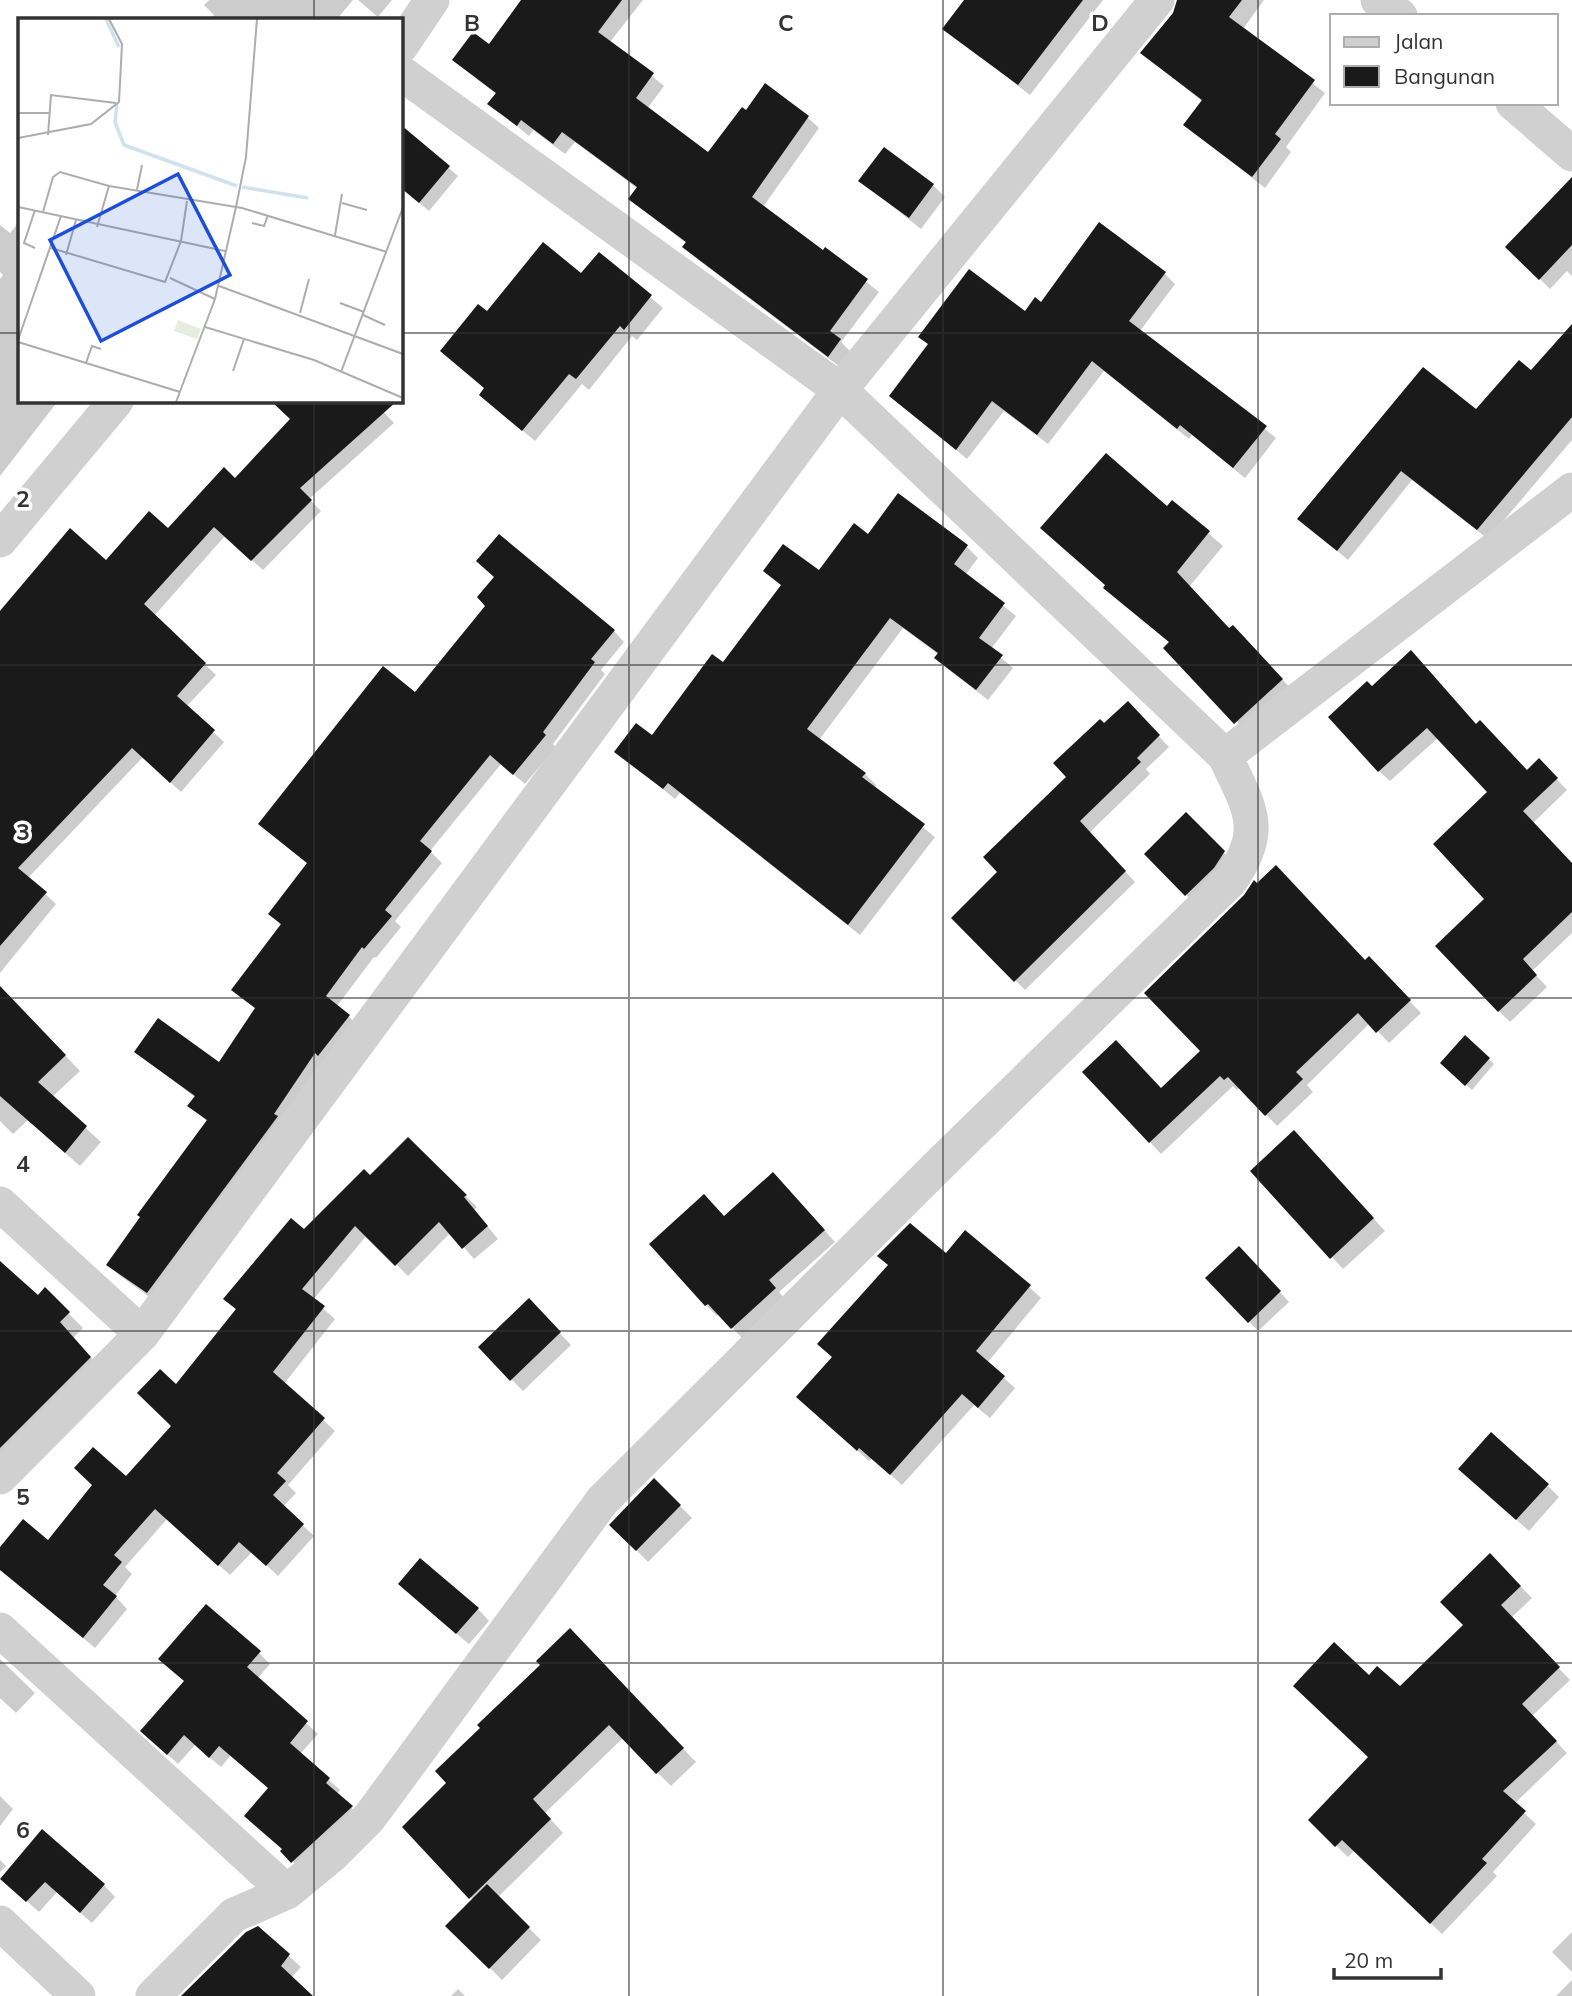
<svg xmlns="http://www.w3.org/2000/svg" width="1572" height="1996" font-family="Mulish,sans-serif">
  <rect width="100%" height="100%" fill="#fff"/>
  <!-- shadow -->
  <path fill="#0003" d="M209,0H353L337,19H211L214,15L204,5Z
    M358,0H392L378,17Z
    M523,0H643L610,42L664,86L647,109L708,155L746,112L807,117L819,128L763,207L823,253L826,250L879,292L841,342L851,352L840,367L696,258L684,247L687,244L630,199L638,189L575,142L565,154L533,130L529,136L490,104L497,95L454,60L489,46Z
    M967,0H1103L1030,95L945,29Z
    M1178,0H1264L1243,29L1325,93L1286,147L1291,152L1265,188L1185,125L1203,102L1142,53L1174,13Z
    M401,128L458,176L429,211L405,191L401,196Z
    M861,181L933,185L945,197L921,229Z
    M1572,197V276L1567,271L1550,289L1508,247Z
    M19,222V401H58L0,476V279L3,275L0,272V225L10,233Z
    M599,254L663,308L637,340L632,336L589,390L582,384L535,441L493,406L486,389L442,351L487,313L581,276Z
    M1164,273L1175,284L1140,331L1276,438L1245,478L1192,435L1189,439L1104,371L1048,444L1004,411L967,459L891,396L929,345L921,337L1025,313L1041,304Z
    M1572,327V440L1488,539L1412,480L1348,560L1299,519L1476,412L1531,373Z
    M273,401H373L394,423L309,499L321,511L263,570L225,536L154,616L216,675L186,707L224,742L181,792L143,757L28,878L56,904L0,973V610L70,530L106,562L168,531L236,480L292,419Z
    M1173,503L1223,546L1189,587L1230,630L1246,641L1296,694L1249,736L1170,643L1105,588Z
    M868,537L967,547L978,558L965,575L1016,616L991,649L1013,668L988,700L948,669L937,658L939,655L903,628L819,740L865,774L876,785L874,788L935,837L860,935L680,793L675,799L617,752L652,737L723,665L782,586L766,571L819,573Z
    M614,631L624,642L601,670L605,674L553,744L556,747L525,784L501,764L430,851L442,863L395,921L401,927L376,958L374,957L337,1006L359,1026L158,1303L119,1275L109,1265L208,1122L190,1106L196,1098L136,1052L219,1064L256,1009L233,989L282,926L270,914L308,864L271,834L416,695Z
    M1372,688L1476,726L1527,772L1539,761L1567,790L1533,823L1572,865V933L1532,971L1547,987L1510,1022L1499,1011L1487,899L1490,792L1439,737L1390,781L1379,771Z
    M1128,704L1169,747L1146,769L1150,774L1089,833L1135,882L1025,990L953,918L999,872L1104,726Z
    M1186,814L1235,864L1198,907L1146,854Z
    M1369,959L1421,1013L1389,1043L1370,1023L1307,1085L1313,1092L1277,1126L1240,1087L1237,1090L1233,1086L1161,1154L1150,1142L1161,1090Z
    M0,988L80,1071L52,1097L101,1142L80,1166L28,1120L13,1134L0,1121Z
    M1465,1037L1494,1064L1472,1090L1442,1063Z
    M408,1139L477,1207L474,1210L498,1239L474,1259L451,1232L408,1276L367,1235L313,1300L335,1319L284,1384L335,1431L288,1485L296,1493L283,1507L314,1536L278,1576L252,1552L230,1575L167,1519L125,1567L132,1574L115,1596L127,1609L95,1648L0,1569V1550L48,1542L126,1479L173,1426L176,1387L237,1311L225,1299L370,1177Z
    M1306,1144L1385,1231L1343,1269L1253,1171Z
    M784,1185L835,1242L779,1292L786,1300L743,1339L719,1314L717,1316L706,1305L725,1218Z
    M947,1256L1029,1287L1041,1298L987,1363L1015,1388L990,1418L974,1405L902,1485L872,1458L869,1461L810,1408Z
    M1248,1257L1289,1302L1258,1331L1207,1278Z
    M0,1263L38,1298L45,1290L83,1328L73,1338L105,1373L0,1478Z
    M529,1301L571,1345L523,1391L480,1347Z
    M654,1480L692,1518L648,1562L612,1525Z
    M1472,1480L1547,1485L1559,1497L1529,1531Z
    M1502,1567L1532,1598L1511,1618L1570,1680L1532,1716L1567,1753L1514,1804L1536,1824L1493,1872L1497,1876L1442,1934L1355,1850L1348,1857L1310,1820L1370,1757L1369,1677L1400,1689L1465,1625Z
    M412,1596L478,1609L489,1621L469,1644Z
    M583,1644L696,1762L671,1786L623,1738L545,1813L563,1833L498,1897L541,1940L502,1980L448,1926L473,1900L404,1827Z
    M259,1653L270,1664L257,1679L318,1734L300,1754L340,1790L337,1794L362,1818L303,1872L282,1851L270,1789L231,1755L221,1767L195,1745L178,1764L154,1742Z
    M0,1659L35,1693L16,1713L0,1698Z
    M0,1796L13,1809L0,1826Z
    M0,1860L6,1866L0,1872Z
    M1,1878L104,1885L115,1897L92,1923L57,1892L39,1912Z
    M258,1928L301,1967L291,1978L310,1996H196Z
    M1572,1932V1972L1552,1952Z
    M1572,1980V1996H1556Z
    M458,1989L465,1996H451Z"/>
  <!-- building -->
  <path fill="#1a1a1a" d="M521,0H622L598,32L654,73L636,98L708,152L742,107L746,110L765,83L809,116L752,197L823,250L825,247L868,279L830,331L841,339L828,357L682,247L686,242L628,199L637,187L562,132L553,144L521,120L517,126L487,104L496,93L452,60L473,32L489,44Z
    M964,0H1083L1018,85L942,29Z
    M1177,0H1242L1229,17L1315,80L1275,134L1281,139L1252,177L1183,125L1202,100L1140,53L1173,13Z
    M401,125L450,166L419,203L401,188Z
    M884,147L934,184L909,218L858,181Z
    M1572,177V245L1539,280L1505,247Z
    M1099,222L1166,272L1129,321L1267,426L1233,468L1180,425L1177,429L1092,361L1037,435L992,401L956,450L889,396L928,344L918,337L969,269L1025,311L1035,297L1041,302Z
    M543,242L581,273L599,252L652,295L624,330L620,326L576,379L569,374L522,431L479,395L484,388L440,351L478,304L487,311Z
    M1572,324V417L1477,530L1401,471L1337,551L1297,519L1423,367L1476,409L1519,360L1531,370Z
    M271,401H397L300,488L312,500L251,561L214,527L144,604L206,663L177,696L215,730L170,783L132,748L18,868L47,892L0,946V611L70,528L106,560L149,511L168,528L224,467L235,478L290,419Z
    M1106,453L1167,506L1172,500L1210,531L1177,572L1229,628L1233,625L1283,679L1234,724L1163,648L1169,642L1103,588L1105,585L1040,528Z
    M898,493L968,545L954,564L1005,603L979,638L1003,655L976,690L934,658L938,653L890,618L807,729L866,773L862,777L925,824L848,925L668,783L663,789L614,752L636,723L652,735L712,654L723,662L781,585L763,571L783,544L819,570L854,523L868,534Z
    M499,534L615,630L591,659L595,662L543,732L546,735L513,775L490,755L420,841L432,851L385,910L392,916L364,949L362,947L326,996L350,1015L318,1056L315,1053L274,1114L278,1116L147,1293L106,1265L140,1217L137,1215L207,1120L187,1106L195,1096L134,1052L158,1018L219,1062L255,1008L231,990L281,924L268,914L307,863L258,824L383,666L415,692L485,606L477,597L494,577L476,561Z
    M1411,650L1476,724L1480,720L1527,770L1539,758L1558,778L1523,811L1572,863V912L1523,959L1537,975L1498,1012L1435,946L1484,899L1433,844L1487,792L1427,728L1378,772L1328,717L1367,681L1372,686Z
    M1128,701L1160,735L1137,758L1141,762L1080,821L1126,871L1014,982L951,918L997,872L983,857L1066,777L1053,763L1100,719L1104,723Z
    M1186,812L1225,851L1214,868L1185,896L1144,854Z
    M1276,865L1365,960L1369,956L1411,1000L1376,1033L1358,1013L1296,1072L1303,1079L1265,1116L1228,1077L1224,1080L1220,1076L1149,1143L1082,1072L1116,1040L1161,1088L1200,1051L1144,993L1244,895L1254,880L1257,883Z
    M0,986L66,1055L38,1082L87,1126L65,1153L0,1096Z
    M1465,1035L1490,1058L1465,1086L1440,1063Z
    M1294,1130L1374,1218L1330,1259L1250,1171Z
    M408,1137L467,1195L464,1197L488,1226L462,1249L439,1222L395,1266L355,1226L302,1289L325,1306L273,1372L325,1418L277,1473L286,1481L273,1495L304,1524L266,1566L239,1542L218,1566L155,1509L114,1555L122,1562L103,1585L117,1596L83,1638L0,1570V1547L23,1519L48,1540L92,1485L74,1468L93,1447L126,1476L171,1426L137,1393L160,1369L176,1384L236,1309L223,1299L291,1218L304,1229L364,1169L370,1175Z
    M773,1172L825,1230L769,1280L776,1288L731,1329L708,1304L705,1306L649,1244L704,1194L724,1216Z
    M910,1223L946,1253L965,1230L1031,1285L976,1351L1005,1376L978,1408L962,1394L890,1475L859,1448L857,1451L796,1397L832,1357L817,1344L888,1265L877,1256Z
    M1239,1246L1281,1291L1248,1323L1205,1278Z
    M0,1261L38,1295L45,1287L70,1312L60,1322L91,1357L0,1448Z
    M529,1298L561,1332L510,1381L478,1347Z
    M1491,1432L1549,1484L1516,1520L1458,1469Z
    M654,1478L681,1505L636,1551L609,1525Z
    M1490,1553L1521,1586L1501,1605L1560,1667L1522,1704L1557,1741L1503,1791L1526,1811L1482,1859L1487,1863L1430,1924L1342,1840L1335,1847L1308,1820L1368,1757L1293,1686L1334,1642L1369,1675L1377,1666L1400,1686L1463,1625L1440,1602Z
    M420,1558L479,1608L456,1634L398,1584Z
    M206,1604L261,1651L247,1667L308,1721L290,1743L330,1778L326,1783L353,1806L291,1863L280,1851L282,1849L244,1816L268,1788L219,1746L209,1758L184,1735L167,1755L140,1731L184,1681L158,1659Z
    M570,1628L684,1748L656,1774L609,1725L533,1799L551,1819L469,1899L402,1827L446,1783L435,1771L480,1728L477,1725L540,1665L536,1661Z
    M42,1829L105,1884L80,1913L45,1882L26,1902L0,1879Z
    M487,1884L530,1927L489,1969L445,1926Z
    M258,1926L290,1954L281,1966L313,1996H181L246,1932Z"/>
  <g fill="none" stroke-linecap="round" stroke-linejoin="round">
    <!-- street -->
    <path stroke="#d0d0d0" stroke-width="35" d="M1378,0L1400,16
      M401,46L432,0
      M1513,103L1572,154
      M0,540L116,401
      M1225,756L1572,490
      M0,1204L142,1334
      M0,1477L142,1334L840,390L1157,0
      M0,1630L287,1892
      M0,1923L78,1996
      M153,1996L234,1915L287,1892L332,1855L369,1818L602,1501L943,1161L1230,881C1267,829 1249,808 1225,756L840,390L401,73"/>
  </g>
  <!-- grid -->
  <path fill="none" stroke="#333" stroke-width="2" stroke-opacity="0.55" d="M314,0V19M629,0V1996M943,0V1996M1258,0V1996M0,333H19M401,333H1572M314,401V1996M0,665H1572M0,998H1572M0,1331H1572M0,1663H1572"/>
  <!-- overview -->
  <g transform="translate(18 18)">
    <rect width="385" height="385" fill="#fff"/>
    <path d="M160,302L183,311L179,321L156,313Z" fill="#e6ecdf"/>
    <path fill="none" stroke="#cfe2ee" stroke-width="3.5" d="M88,1L101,29M99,86L97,104L106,127L219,168M224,169L290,180"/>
    <path fill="none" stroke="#adadad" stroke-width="2" d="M0,95H31M30,117L33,77L98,85M0,120L73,106L101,84L104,26L91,1M119,172L124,147M324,185L349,192M0,189L207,233M17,192L6,225L17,230M25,194L35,159L42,154L91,168L224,190L369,234M234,205L246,208L250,197M79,209L91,168M317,217L324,176M33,230L147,264L163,223L169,183M48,237L58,202M152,260L197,281M201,268L385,336M322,285L346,294M282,295L291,261M345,297L367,307M187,309L296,342L385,380M0,322L43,198M0,324L162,374M68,345L74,328L83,331M215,353L226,321M323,354L385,189M158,384L197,281L218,189L228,139L239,1"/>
    <path fill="#1d4ed8" fill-opacity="0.15" stroke="#1d4ed8" stroke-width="3.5" d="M160,156L212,257L83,323L32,222Z"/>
    <rect width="385" height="385" fill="none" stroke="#333" stroke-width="3.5"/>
  </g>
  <g font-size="23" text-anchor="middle" font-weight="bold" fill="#333" stroke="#fff" stroke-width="7" stroke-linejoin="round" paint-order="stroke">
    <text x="472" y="31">B</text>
    <text x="786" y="31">C</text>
    <text x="1100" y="31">D</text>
    <text x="23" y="507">2</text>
    <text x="23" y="840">3</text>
    <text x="23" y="1172">4</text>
    <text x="23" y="1505">5</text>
    <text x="23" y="1838">6</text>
  </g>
  <!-- legend -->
  <rect x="1330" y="14" width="228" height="91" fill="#ffffff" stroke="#adadad" stroke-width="2"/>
  <rect x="1344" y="37" width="35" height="10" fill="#d0d0d0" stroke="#adadad" stroke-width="2"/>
  <text x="1394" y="49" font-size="21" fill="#333333">Jalan</text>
  <rect x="1344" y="66" width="35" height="21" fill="#1a1a1a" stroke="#adadad" stroke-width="2"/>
  <text x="1394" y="84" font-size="21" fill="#333333">Bangunan</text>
  <!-- scale -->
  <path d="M1334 1968v10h107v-10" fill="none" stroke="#333333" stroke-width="3.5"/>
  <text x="1344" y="1968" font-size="21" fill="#333333" stroke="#ffffff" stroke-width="5" paint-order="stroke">20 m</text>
</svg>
